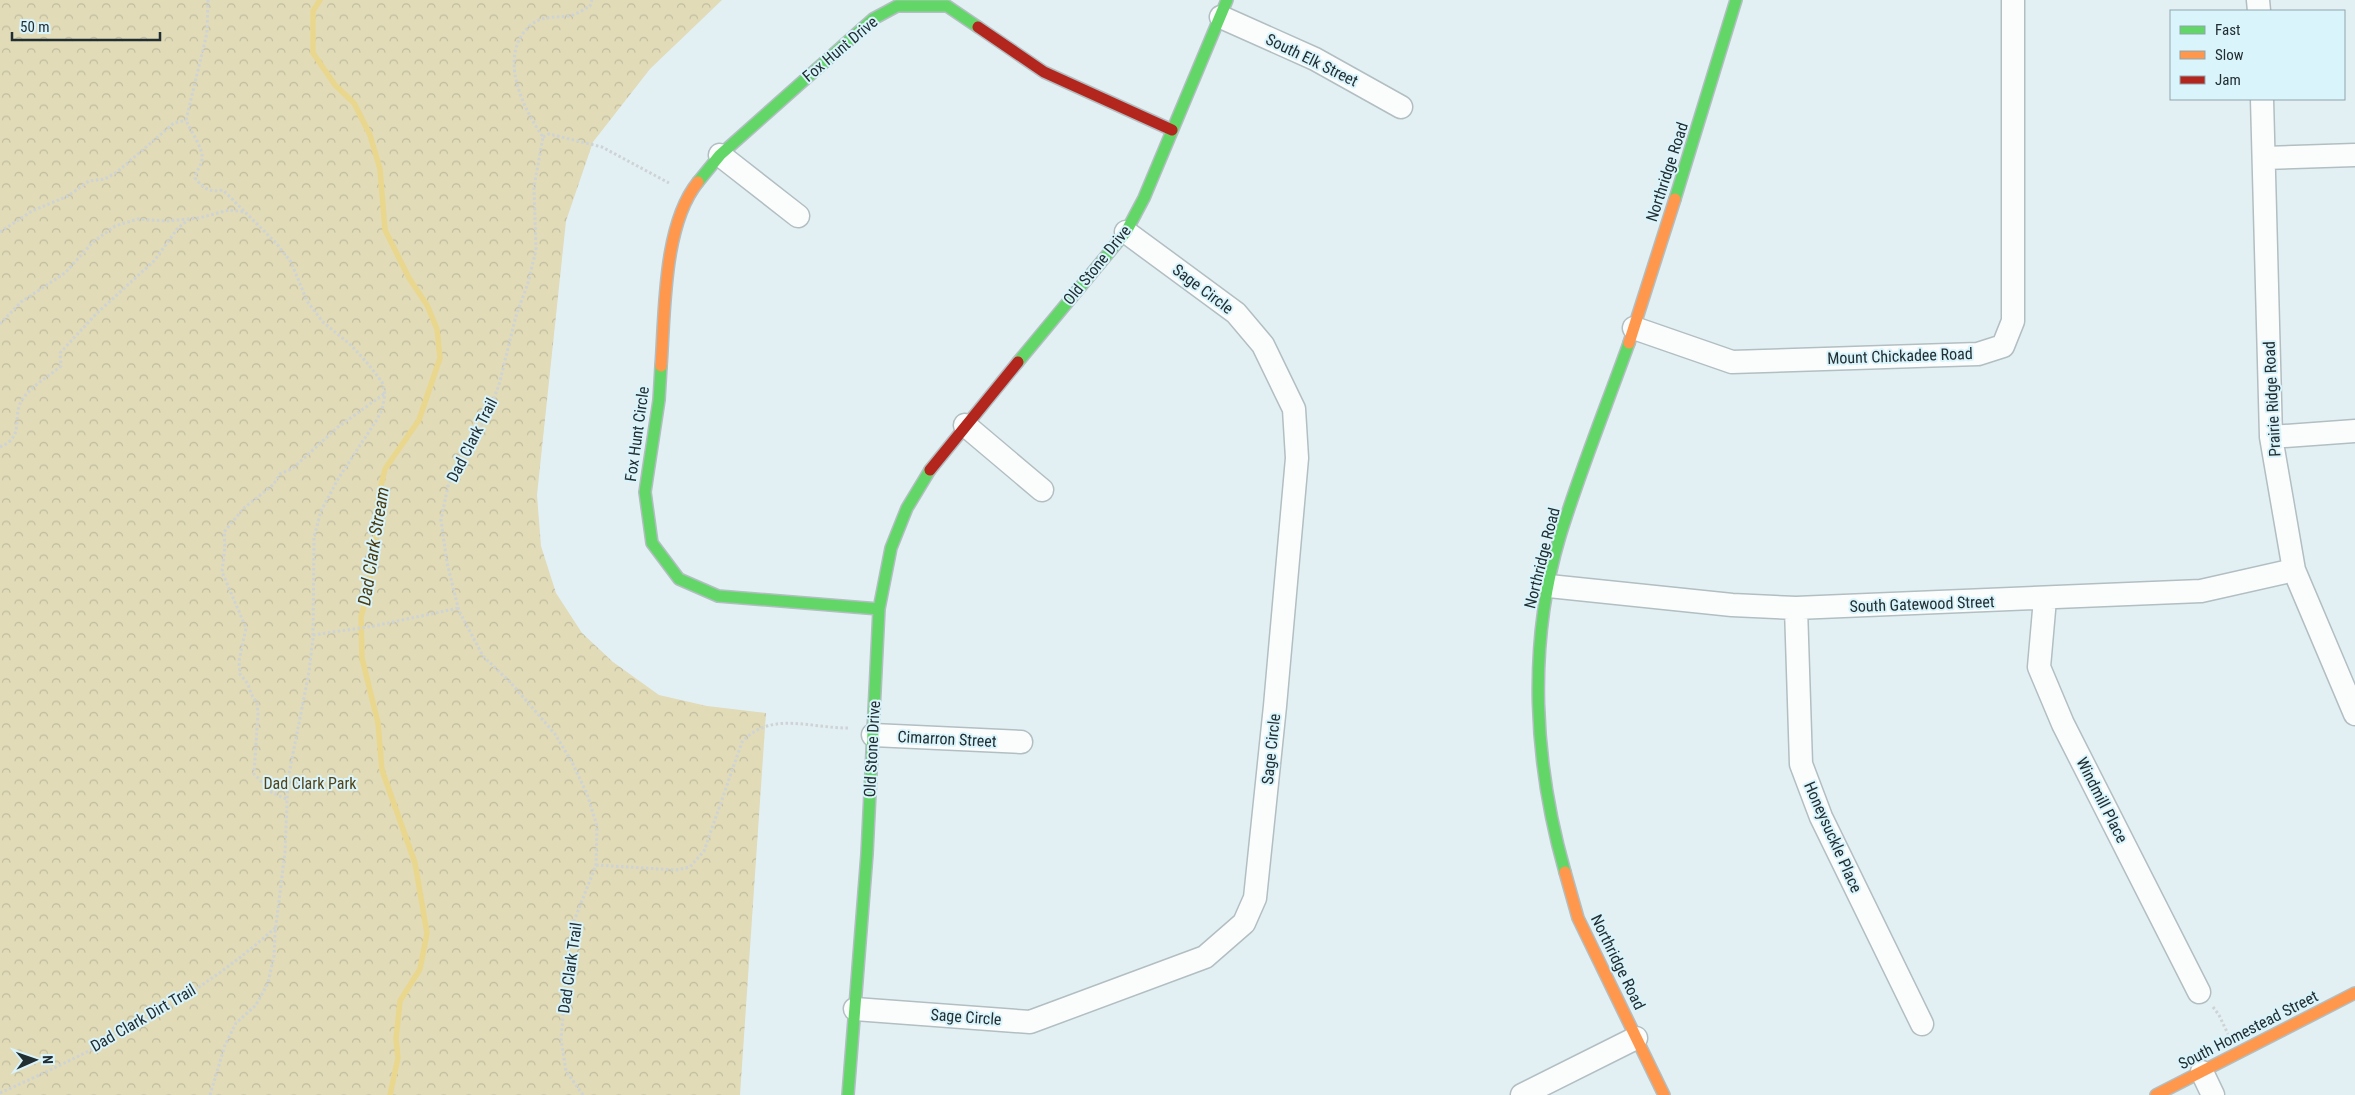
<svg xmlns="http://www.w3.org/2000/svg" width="2355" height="1095" font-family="'Roboto Condensed',sans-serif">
  <defs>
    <pattern id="park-crowns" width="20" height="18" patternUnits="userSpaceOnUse" patternTransform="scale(1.25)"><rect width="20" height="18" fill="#e1dbb8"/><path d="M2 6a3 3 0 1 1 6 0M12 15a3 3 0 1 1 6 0" fill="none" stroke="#c1bc9f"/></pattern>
  </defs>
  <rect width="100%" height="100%" fill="#e2f0f4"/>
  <!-- park -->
  <path fill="url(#park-crowns)" d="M0,0H722L650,69L593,142L566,221L537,495L541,546L556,593L582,633L613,662L659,695L707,706L766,713L740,1095H0Z"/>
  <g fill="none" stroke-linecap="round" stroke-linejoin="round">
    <!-- stream -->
    <path stroke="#ead78e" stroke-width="5.5" d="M320,0L313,11V53L335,85L354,103L370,135L380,169L385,230L409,278L427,305L437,329L440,358L419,420L385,469L377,503L376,545L366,599L361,617L362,658L378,723L382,770L415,863L427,933L420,969L400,1001L396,1039L398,1058L390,1095"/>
    <!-- street casing -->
    <g stroke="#b2bec2" stroke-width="25">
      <path id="street" d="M2258,0L2259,11
        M1221,17L1315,59L1401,107
        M2262,99L2271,437L2294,570L2355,714
        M720,155L798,216
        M2264,158L2355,155
        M1634,328L1732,362L1978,354L2003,346L2013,321V0
        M965,425L1042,490
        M2271,437L2355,431
        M1549,586L1732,605L1796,608L2201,591L2294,570
        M2045,599L2039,667L2063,724L2199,992
        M1796,608L1801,764L1821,817L1922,1024
        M873,735L1021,742
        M855,1009L1030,1022L1205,957L1244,923L1255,898L1275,706L1297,458L1294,409L1263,345L1236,313L1126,232
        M2202,1072L2213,1095
        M1522,1095L1636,1038"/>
    </g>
    <!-- fast casing -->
    <g stroke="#b2bec2" stroke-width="14">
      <path id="fast" d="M698,182L720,155L873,19L897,6H947L978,27
        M1675,199L1736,0
        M1018,362L1126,232L1144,198L1227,0
        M661,366L659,400L645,492L652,543L679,579L718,596L879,609
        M1565,872C1534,763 1527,646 1560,536C1580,471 1606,407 1629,343
        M848,1095L867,854L879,609L891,548L907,508L930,470"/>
    </g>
    <!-- slow casing -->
    <g stroke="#b2bec2" stroke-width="14">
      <path id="slow" d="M1629,343L1675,199
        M661,366C665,312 663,225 698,182
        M1565,872L1578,918L1664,1095
        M2156,1095L2355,993"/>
    </g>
    <!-- jam casing -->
    <g stroke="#b2bec2" stroke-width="14">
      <path id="jam" d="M978,27L1044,72L1172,130
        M930,470L1018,362"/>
    </g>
    <!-- path -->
    <path stroke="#ced3d5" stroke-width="3" stroke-dasharray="2.5 2.5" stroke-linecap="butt" d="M208,0L207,33L186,120C190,131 204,148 202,160C201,166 196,171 195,178C203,188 210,193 223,190L276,243L291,262L307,301L323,322L352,346L369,365L382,382L385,394L382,410L376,421L338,479L321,511L314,537L313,638L309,672L288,779L285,852L275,933L274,956L268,983L256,1005L236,1023L225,1045L210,1095
      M543,137L549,134L602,147L669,183
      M0,232L32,211L68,196L89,181L105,179L117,172L174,123L186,120
      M0,324L21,302L65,273L93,242L115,226L138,219L166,221L199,218L229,210L245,212
      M0,447C26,436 11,418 22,400C30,387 49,376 61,366L60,353L96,314L154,261L178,228L189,219
      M313,635L374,626L459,608
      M286,799L271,792L254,774L258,714L257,703L251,694L248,684L240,674L239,661L246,628L222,572L225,547L224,532L244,508L273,485L280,474L292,469L338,427L384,394
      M596,865L676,870L690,867L704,851L742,742C771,710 812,729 850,728
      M2213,1007L2219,1015L2228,1034
      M0,1093C96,1050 197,999 275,928
      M583,1095L566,1071L561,1039L569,949L574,921L596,865L597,826L587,794L573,764L555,734L511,683L483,656L459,611L447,563L441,520L448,486L465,451L487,416L499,385L516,316L528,283L536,250L534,187L543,137C522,107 496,53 532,24C543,15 556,18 569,16C576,15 584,9 590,6L592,0"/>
    <!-- street -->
    <use href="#street" stroke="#fbfdfd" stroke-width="22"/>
    <!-- fast -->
    <use href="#fast" stroke="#63d668" stroke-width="11"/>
    <!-- slow -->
    <use href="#slow" stroke="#ff974d" stroke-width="11"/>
    <!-- jam -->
    <use href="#jam" stroke="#b3261e" stroke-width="11"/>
  </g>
  <g text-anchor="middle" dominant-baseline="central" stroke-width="4" stroke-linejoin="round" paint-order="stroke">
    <!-- street labels -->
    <g font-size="16" fill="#212e32" stroke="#daf4fc">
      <text transform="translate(840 49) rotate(-40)">Fox Hunt Drive</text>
      <text transform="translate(1312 60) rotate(26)">South Elk Street</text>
      <text transform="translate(1667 172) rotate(-72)">Northridge Road</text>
      <text transform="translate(1097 265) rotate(-51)">Old Stone Drive</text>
      <text transform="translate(1203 289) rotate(37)">Sage Circle</text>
      <text transform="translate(1900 356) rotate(-2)">Mount Chickadee Road</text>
      <text transform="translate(2272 399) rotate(-93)">Prairie Ridge Road</text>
      <text transform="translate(637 434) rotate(-82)">Fox Hunt Circle</text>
      <text transform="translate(472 440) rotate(-63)">Dad Clark Trail</text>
      <text transform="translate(1542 558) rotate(-76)">Northridge Road</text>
      <text transform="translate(1922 604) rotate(-2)">South Gatewood Street</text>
      <text transform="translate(947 739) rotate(3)">Cimarron Street</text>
      <text transform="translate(872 749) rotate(-87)">Old Stone Drive</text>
      <text transform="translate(1271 749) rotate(-84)">Sage Circle</text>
      <text transform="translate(2102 800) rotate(63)">Windmill Place</text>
      <text transform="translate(1833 837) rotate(66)">Honeysuckle Place</text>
      <text transform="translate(1618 962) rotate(64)">Northridge Road</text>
      <text transform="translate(570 968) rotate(-82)">Dad Clark Trail</text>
      <text transform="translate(966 1017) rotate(4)">Sage Circle</text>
      <text transform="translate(143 1018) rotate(-30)">Dad Clark Dirt Trail</text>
      <text transform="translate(2248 1030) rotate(-27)">South Homestead Street</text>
    </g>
    <!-- park labels -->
    <g font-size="16" fill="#524418" stroke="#daf4fc">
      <text x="310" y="783">Dad Clark Park</text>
    </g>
    <!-- water labels -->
    <g font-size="18" font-style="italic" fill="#4a3c10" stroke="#daf4fc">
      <text transform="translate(373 546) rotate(-81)">Dad Clark Stream</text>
    </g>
  </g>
  <!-- legend -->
  <rect x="2170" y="10" width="175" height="90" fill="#daf4fc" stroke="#90a5ab"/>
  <rect x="2180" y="26" width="25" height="8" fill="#63d668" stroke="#90a5ab"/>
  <text x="2215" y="35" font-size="15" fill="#212e32">Fast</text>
  <rect x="2180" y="51" width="25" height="8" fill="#ff974d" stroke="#90a5ab"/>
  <text x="2215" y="60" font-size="15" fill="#212e32">Slow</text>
  <rect x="2180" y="76" width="25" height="8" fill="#b3261e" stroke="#90a5ab"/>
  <text x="2215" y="85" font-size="15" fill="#212e32">Jam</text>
  <!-- north arrow -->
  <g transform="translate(35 1060) rotate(88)" stroke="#daf4fc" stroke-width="4" paint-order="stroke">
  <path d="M0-4L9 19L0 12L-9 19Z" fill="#212e32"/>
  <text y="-8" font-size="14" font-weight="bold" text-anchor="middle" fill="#212e32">N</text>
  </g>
  <!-- scale -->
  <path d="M12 32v8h148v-8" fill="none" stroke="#212e32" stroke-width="2.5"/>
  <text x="20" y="32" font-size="15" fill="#212e32" stroke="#daf4fc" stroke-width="4" paint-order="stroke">50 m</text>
</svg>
